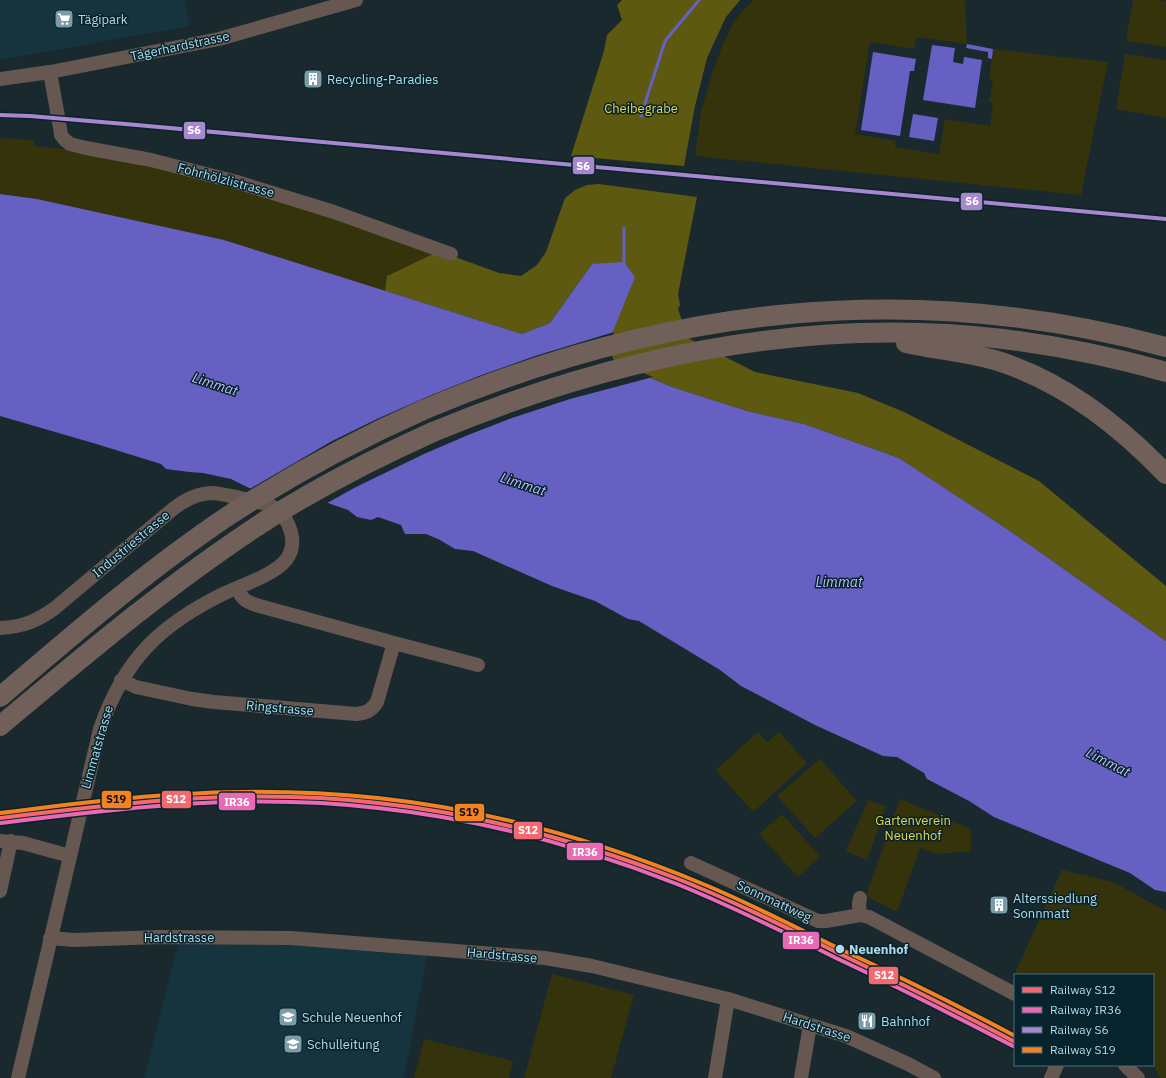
<svg xmlns="http://www.w3.org/2000/svg" width="1166" height="1078" font-family="'IBM Plex Sans',sans-serif">
  <rect width="100%" height="100%" fill="#19292e"/>
  <!-- built -->
  <path fill="#16343e" d="M0,0H184L190,26L0,60Z
    M179,941L290,943L427,956L404,1078H144Z"/>
  <!-- green -->
  <path fill="#35330c" d="M754,0H965L967,44L917,37L914,49L870,42L855,134L895,141V147L939,154L945,119L990,126L993,103L989,102L993,80L989,79L993,49L1108,62L1081,195L695,156L701,111L713,71L723,44L733,23L742,11Z
    M1133,0H1159L1166,1V47L1126,41Z
    M1125,54L1166,60V118L1116,109Z
    M0,138L34,140V146L82,151L206,179L439,251L387,276L385,291L224,240L37,199L0,194Z
    M758,732L767,742L779,732L807,763L753,812L716,770Z
    M820,759L857,801L815,838L777,796Z
    M900,799L971,829V851L936,854L920,848L897,912L866,896Z
    M868,800L886,806L867,860L846,851Z
    M782,814L820,856L798,877L759,834Z
    M1062,870L1113,882L1166,911V1078H1161L1153,1065V975H1019L1015,973Z
    M552,974L634,995L611,1078H524Z
    M424,1039L513,1061L509,1078H414Z"/>
  <!-- forest -->
  <path fill="#5e5911" d="M622,0H740L726,17L707,58L695,106L684,166L571,156L604,51L607,35L622,20L617,5Z
    M599,184L697,197L678,294L680,305L678,309L688,338L755,372L858,393L904,412L1039,481L1166,586V641L1007,529L899,458L804,424L747,411L672,387L612,362L592,264L550,323L522,334L385,291L387,276L439,251L499,273L521,276L537,265L546,252L565,198L575,190L587,185Z"/>
  <!-- water -->
  <path fill="#6560c2" d="M967,44L993,49L992,59L988,58V52L966,48Z
    M932,45L955,48L953,62L963,64L964,57L982,60L975,108L923,100Z
    M873,52L916,59L914,71H910L900,136L861,130Z
    M913,114L938,118L934,141L909,137Z
    M0,194L37,199L224,240L522,334L550,323L592,264L624,262L635,277L607,346L612,362L672,387L747,411L804,424L899,458L1007,529L1166,641V892L1155,890L1130,873L994,817L969,801L927,779L924,773L897,757L883,756L815,725L741,686L720,670L639,621L628,619L595,601L552,586L473,551L455,549L440,540L426,534H405L401,525L378,517L371,520L357,517L348,510L328,503L314,504L251,489L231,479L203,473L189,472L166,469L161,464L93,443L0,416Z"/>
  <!-- pier -->
  <path fill="#19292e" d="M614,332L609,347L614,361L653,377L570,399L512,418L468,435L424,454L354,488L322,506H313L261,491H251L248,490L332,441L377,419L429,396L479,376L535,356Z"/>
  <g fill="none" stroke-linecap="round" stroke-linejoin="round">
    <!-- stream -->
    <path stroke="#6560c2" stroke-width="3" d="M641,116L665,41L699,0
      M624,228V262"/>
    <!-- minor -->
    <path stroke="#665851" stroke-width="14" d="M50,72L60,128L61,135L65,140L70,144L86,148L151,160L237,182L334,212L451,254
      M0,79L50,72L219,39L356,0
      M237,588C242,599 245,601 256,605L394,643L478,665
      M0,628C23,627 37,621 55,608L173,509C186,499 198,493 214,493C229,495 244,499 259,502C263,504 270,504 273,507C290,518 299,543 286,560C274,575 242,585 225,593C159,625 124,660 100,729L18,1078
      M121,680L136,687L192,699L214,702L356,714C366,713 371,711 377,702L394,643
      M0,841L23,843L70,856
      M691,863L818,921H826L860,915
      M0,891L11,841
      M860,898L859,904L860,915L869,917L1015,994
      M50,938L74,940L160,937L291,938L545,958L592,966L728,999L846,1036L908,1064L934,1078
      M1125,1065L1138,1078
      M715,1078L728,999
      M801,1078L810,1025
      M1051,1078L1057,1065"/>
    <!-- highway -->
    <path stroke="#706059" stroke-width="20" d="M906,343C937,350 970,352 1001,362C1065,383 1120,426 1166,474
      M423,410C666,307 909,278 1166,347
      M433,432C615,356 806,316 1003,339C1059,346 1113,357 1166,372
      M0,697C76,632 151,567 234,512
      M0,726C86,654 171,582 265,521"/>
    <!-- highway-bridge -->
    <path stroke="#706059" stroke-width="20" d="M234,512C295,473 358,439 423,410
      M265,521C319,487 375,458 433,432"/>
    <!-- rail-1 casing -->
    <g stroke="#07232c" stroke-width="7">
      <path id="rail-1" d="M0,818C57,811 113,804 170,800C239,795 309,795 378,803C481,814 582,842 678,879C733,901 785,927 838,953C898,982 957,1011 1015,1042"/>
    </g>
    <!-- rail-2 casing -->
    <g stroke="#07232c" stroke-width="7">
      <path id="rail-2" d="M1,823C57,816 113,809 170,805C239,800 309,800 378,808C480,819 581,846 677,884C731,906 784,932 836,958C896,986 955,1016 1013,1046"/>
    </g>
    <!-- rail-3 casing -->
    <g stroke="#07232c" stroke-width="7">
      <path id="rail-3" d="M0,115L30,116L137,125L1166,219"/>
    </g>
    <!-- rail-4 casing -->
    <g stroke="#07232c" stroke-width="7">
      <path id="rail-4" d="M0,813C57,806 113,798 170,795C239,790 309,791 378,798C489,810 600,841 703,884C749,903 793,926 838,948C898,976 957,1005 1015,1036"/>
    </g>
    <!-- rail-1 -->
    <use href="#rail-1" stroke="#f5696e" stroke-width="4"/>
    <!-- rail-2 -->
    <use href="#rail-2" stroke="#eb68b2" stroke-width="4"/>
    <!-- rail-3 -->
    <use href="#rail-3" stroke="#a987ce" stroke-width="4"/>
    <!-- rail-4 -->
    <use href="#rail-4" stroke="#f58220" stroke-width="4"/>
  </g>
  <!-- icons -->
  <defs>
    <g id="supermarket-square" transform="scale(1)"><rect x="-9" y="-9" width="18" height="18" rx="4" fill="#7c9ca8" stroke="#07232c"/><path d="M-6-5.5h2.5l.6 2H6L4.5 2H-2.5L-4.4-4H-6ZM-1.5 3.2a1.3 1.3 0 1 0 .1 0ZM3 3.2a1.3 1.3 0 1 0 .1 0Z" fill="#fff"/></g>
    <g id="building-square" transform="scale(1)"><rect x="-9" y="-9" width="18" height="18" rx="4" fill="#7c9ca8" stroke="#07232c"/><path d="M-4-6H4V6H1V3H-1V6H-4ZM-2.5-4.3h1.7v1.8h-1.7ZM.8-4.3h1.7v1.8H.8ZM-2.5-1h1.7V.8h-1.7ZM.8-1h1.7V.8H.8Z" fill="#fff"/></g>
    <g id="school-square" transform="scale(1)"><rect x="-9" y="-9" width="18" height="18" rx="4" fill="#7c9ca8" stroke="#07232c"/><path d="M0-5L7-2L0 1L-7-2ZM-4 1L0 2.5L4 1V4Q0 6-4 4Z" fill="#fff"/></g>
    <g id="restaurant-square" transform="scale(1)"><rect x="-9" y="-9" width="18" height="18" rx="4" fill="#7c9ca8" stroke="#07232c"/><path d="M-5-6h1v4h1v-4h1v4h1v-4h1v5L-1.5 .5V6h-2V.5L-5-1ZM5-6V6H3V1.5H1.5Q1.5-4 5-6Z" fill="#fff"/></g>
  </defs>
  <g fill-rule="evenodd">
    <use href="#supermarket-square" x="64" y="19"/>
    <use href="#building-square" x="313" y="79"/>
    <use href="#building-square" x="999" y="905"/>
    <use href="#school-square" x="288" y="1017"/>
    <use href="#restaurant-square" x="867" y="1021"/>
    <use href="#school-square" x="293" y="1044"/>
  </g>
  <!-- markers -->
  <circle fill="#b2daea" stroke="#07232c" stroke-width="1.5" cx="840" cy="949" r="5"/>
  <g text-anchor="middle" dominant-baseline="central" stroke-width="3" stroke-linejoin="round" paint-order="stroke">
    <!-- poi labels -->
    <g font-size="13" fill="#b2daea" stroke="#07232c" text-anchor="start">
      <text x="78" y="19">Tägipark</text>
      <text x="327" y="79">Recycling-Paradies</text>
      <text x="1013" y="898">Alterssiedlung<tspan x="1013" dy="15">Sonnmatt</tspan></text>
      <text x="302" y="1017">Schule Neuenhof</text>
      <text x="881" y="1021">Bahnhof</text>
      <text x="307" y="1044">Schulleitung</text>
    </g>
    <!-- street labels -->
    <g font-size="13" fill="#b2daea" stroke="#07232c">
      <text transform="translate(180 46) rotate(-12)">Tägerhardstrasse</text>
      <text transform="translate(226 180) rotate(15)">Fohrhölzlistrasse</text>
      <text transform="translate(131 544) rotate(-40)">Industriestrasse</text>
      <text transform="translate(280 708) rotate(5)">Ringstrasse</text>
      <text transform="translate(97 747) rotate(-74)">Limmatstrasse</text>
      <text transform="translate(774 901) rotate(25)">Sonnmattweg</text>
      <text x="179" y="937">Hardstrasse</text>
      <text transform="translate(502 955) rotate(5)">Hardstrasse</text>
      <text transform="translate(817 1027) rotate(18)">Hardstrasse</text>
    </g>
    <!-- park labels -->
    <g font-size="13" fill="#e5d64e" stroke="#07232c">
      <text x="641" y="108">Cheibegrabe</text>
      <text x="913" y="820">Gartenverein<tspan x="913" dy="15">Neuenhof</tspan></text>
    </g>
    <!-- stop labels -->
    <g font-size="13" font-weight="bold" fill="#b2daea" stroke="#07232c" text-anchor="start">
      <text x="849" y="949">Neuenhof</text>
    </g>
    <!-- water labels -->
    <g font-size="14" font-style="italic" fill="#bdbff6" stroke="#07232c">
      <text transform="translate(215 384) rotate(18)">Limmat</text>
      <text transform="translate(523 484) rotate(18)">Limmat</text>
      <text x="839" y="582">Limmat</text>
      <text transform="translate(1108 762) rotate(27)">Limmat</text>
    </g>
  </g>
  <g stroke="#07232c" stroke-width="1.5">
    <rect x="183" y="121" width="23" height="19" rx="4" fill="#a987ce"/>
    <rect x="572" y="156" width="23" height="19" rx="4" fill="#a987ce"/>
    <rect x="960" y="192" width="23" height="19" rx="4" fill="#a987ce"/>
    <rect x="101" y="790" width="31" height="19" rx="4" fill="#f58220"/>
    <rect x="161" y="790" width="31" height="19" rx="4" fill="#f5696e"/>
    <rect x="218" y="792" width="38" height="19" rx="4" fill="#eb68b2"/>
    <rect x="454" y="803" width="31" height="19" rx="4" fill="#f58220"/>
    <rect x="513" y="821" width="30" height="19" rx="4" fill="#f5696e"/>
    <rect x="566" y="842" width="38" height="19" rx="4" fill="#eb68b2"/>
    <rect x="782" y="931" width="38" height="19" rx="4" fill="#eb68b2"/>
    <rect x="868" y="966" width="31" height="19" rx="4" fill="#f5696e"/>
  </g>
  <g font-size="11" text-anchor="middle" font-weight="bold" fill="#fff">
    <text x="194" y="134">S6</text>
    <text x="583" y="170">S6</text>
    <text x="972" y="205">S6</text>
    <text x="176" y="803">S12</text>
    <text x="237" y="806">IR36</text>
    <text x="528" y="834">S12</text>
    <text x="585" y="856">IR36</text>
    <text x="801" y="944">IR36</text>
    <text x="884" y="979">S12</text>
  </g>
  <g font-size="11" text-anchor="middle" font-weight="bold" fill="#111">
    <text x="116" y="803">S19</text>
    <text x="469" y="816">S19</text>
  </g>
  <!-- legend -->
  <rect x="1014" y="974" width="140" height="92" fill="#07232c" stroke="#4b6c78"/>
  <rect x="1022" y="987" width="20" height="6" fill="#f5696e" stroke="#4b6c78"/>
  <text x="1050" y="994" font-size="12" fill="#b2daea">Railway S12</text>
  <rect x="1022" y="1007" width="20" height="6" fill="#eb68b2" stroke="#4b6c78"/>
  <text x="1050" y="1014" font-size="12" fill="#b2daea">Railway IR36</text>
  <rect x="1022" y="1027" width="20" height="6" fill="#a987ce" stroke="#4b6c78"/>
  <text x="1050" y="1034" font-size="12" fill="#b2daea">Railway S6</text>
  <rect x="1022" y="1047" width="20" height="6" fill="#f58220" stroke="#4b6c78"/>
  <text x="1050" y="1054" font-size="12" fill="#b2daea">Railway S19</text>
</svg>
